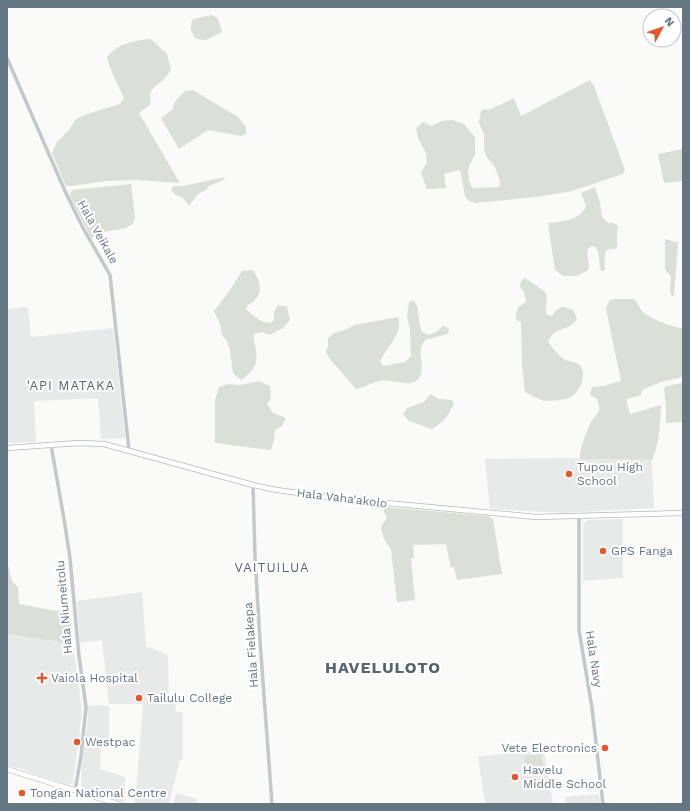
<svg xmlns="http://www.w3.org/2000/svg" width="690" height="811" font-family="'Work Sans',sans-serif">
  <rect width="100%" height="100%" fill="#fafaf8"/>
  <!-- built -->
  <path fill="#e8e9e9" d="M28,307L31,337L113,328L125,436L124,438L101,439L98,398L34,401L36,442L7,443V309Z
    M571,458L586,459L652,460L654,508L564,513L490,509L485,459Z
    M623,519V578L583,581V524L588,520Z
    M142,592L146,646L168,655L169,704H175L176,711L183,712V760H180L169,804L135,803L143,704H109L102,640L80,643L77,601Z
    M7,634L73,644L82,711L73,783L69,785L15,767L7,765Z
    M87,705L109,706V740L101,741L100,769L125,777V803L82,789L81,787L82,765L88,717Z
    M544,751L553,804H485L478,756Z
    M176,793L197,799V803L199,804H173Z
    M599,794L600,804H566L565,797Z"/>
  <!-- green -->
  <path fill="#dadfd7" d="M211,15L218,18L222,32L206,40L196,39C191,32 189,27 193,19Z
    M151,39L167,54L171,70C169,73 166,77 163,80C153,89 148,89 151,104L139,113L180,183L136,180L106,181L72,186H66L52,153L57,142L69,130L76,119L87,114L120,104L124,98C118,85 110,70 107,57C117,44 135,40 151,39Z
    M590,80L594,86L625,170L623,174L572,191L543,196L476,203L469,201L465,196L460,170L444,174L446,188L427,189L421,173L427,162L426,153L418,138L416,128L423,122L431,126L442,121L452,120L464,124L475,137V155L470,164L468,171L469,180L472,188L499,187L500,181L495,167L486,156L484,150V134L479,123L481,111L484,109L489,110L514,98L521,116Z
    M193,90L238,117L246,127V134L241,136L208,130L179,149L161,118L172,110L176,100L185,91Z
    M683,149V181L664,183L658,154Z
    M225,177L223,180L209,186L206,190L198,194L189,206L182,197L176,195L171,190L173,186H183Z
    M131,184L135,217L133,224L126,228L103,232L91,238L71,198L70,193L73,190Z
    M595,187L600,203L602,217L608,223H613L618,226C618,229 616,233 617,236C617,242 618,243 616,249C599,246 607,262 604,271H601C598,263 601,251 594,246L590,247L587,250L589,268L587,271L576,276H563L555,270L548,223C561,222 581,220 586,206L581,193Z
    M665,239L678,243L674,295L672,297L670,290L671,277L666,271L665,267Z
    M253,270C262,284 264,296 248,305L246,309C255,317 259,322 271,323L274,320V312L278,305L287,307L290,320L283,328L270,335L261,332L254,334C253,341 255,344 256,350C258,366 253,372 241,380L233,373L230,350L227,341L222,335L220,324L214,311L228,293L242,271Z
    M525,278L544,291L547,295L546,311L547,315L552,316C559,305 563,305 574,311L577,319C569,330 563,327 554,333C552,335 550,338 548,341C549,344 560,357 564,359C570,363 581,360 583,372C584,382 578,393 569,398C567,400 549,401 545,401C538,400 532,395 525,392L522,365L521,322L516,320V313L519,306L524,304L526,300L524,292L520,287L521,281Z
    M614,299H634C637,302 639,306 641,310C648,318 673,328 683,328V377L661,382L642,390L641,395L626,399L630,414L661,405C660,424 660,442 652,460L580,459C579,451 587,430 591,422C593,418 597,415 599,411C600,407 598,403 597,399L590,395L592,387L603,386L621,381L606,309L609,301Z
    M414,300L417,306L421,331L429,335L436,332L443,326L449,328L448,334L425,340C416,353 424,360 421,373C417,392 392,378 380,381C372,383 364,387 356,389L329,358L326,352L328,346V338L334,333L345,330L354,325L398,317C404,333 387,347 380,361L383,366L405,362L411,356L410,330L407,316L409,302Z
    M259,381L270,386L271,398L267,404L273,413L286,418L282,426L275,430L274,440L271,450L215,443V400L219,387L228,384L240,385Z
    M682,383L683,422L666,423V408L664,388L666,386Z
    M430,394L439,399L452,400L454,403C449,416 443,422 432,429L409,421L403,414L407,408L424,402Z
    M384,507L488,516L493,519L502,574L457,580L454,567L451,568L446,544L413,545L414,558H411L415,600L397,602L391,550L384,539L381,529L382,525L387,518L384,512Z
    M7,561L12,581L18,587L19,604L57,611L70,610L73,644L7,634Z
    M541,754L544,772L526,774L524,756Z"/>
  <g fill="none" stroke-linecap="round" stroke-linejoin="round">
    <!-- major casing -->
    <g stroke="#b5babe" stroke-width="6">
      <path id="major" d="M7,448L78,443L104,444L253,485L277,490L333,498L536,517L683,513
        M7,769L118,804"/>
    </g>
    <!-- minor -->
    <path stroke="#c3c8cc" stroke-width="3.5" d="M7,58L65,191L83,228L110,275L129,450
      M51,445L64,519L70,558L79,656L86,707L81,756L75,791
      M253,485L255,557L260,641L272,804
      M579,517V630L592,708L603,804"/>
    <!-- major -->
    <use href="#major" stroke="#fff" stroke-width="4.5"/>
  </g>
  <!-- markers -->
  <g fill="#e4572e" stroke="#fff" stroke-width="1.5">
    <circle cx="569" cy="474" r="4"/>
    <circle cx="603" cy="551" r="4"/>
    <path d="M40 672h4v4h4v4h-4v4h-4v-4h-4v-4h4z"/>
    <circle cx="139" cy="698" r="4"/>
    <circle cx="77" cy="742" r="4"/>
    <circle cx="605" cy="748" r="4"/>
    <circle cx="515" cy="777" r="4"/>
    <circle cx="22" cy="793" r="4"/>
  </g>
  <g text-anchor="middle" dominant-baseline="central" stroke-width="4" stroke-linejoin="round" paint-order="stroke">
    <!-- street labels -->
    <g font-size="12" fill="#657683" stroke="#fff">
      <text transform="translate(98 232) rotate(61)">Hala Veikale</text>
      <text transform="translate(342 498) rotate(7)">Hala Vaha'akolo</text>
      <text transform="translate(64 607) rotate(-95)">Hala Niumeitolu</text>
      <text transform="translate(251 645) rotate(-94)">Hala Fielakepa</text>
      <text transform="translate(594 659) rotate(81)">Hala Navy</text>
    </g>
    <!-- poi labels -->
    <g font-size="12" fill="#657683" stroke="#fff" text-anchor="start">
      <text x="577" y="467">Tupou High<tspan x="577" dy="14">School</tspan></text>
      <text x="611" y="551">GPS Fanga</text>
      <text x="51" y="678">Vaiola Hospital</text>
      <text x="147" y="698">Tailulu College</text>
      <text x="85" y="742">Westpac</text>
      <text x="597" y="748" text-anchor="end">Vete Electronics</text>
      <text x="523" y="770">Havelu<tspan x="523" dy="14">Middle School</tspan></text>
      <text x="30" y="793">Tongan National Centre</text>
    </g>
    <!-- neighbourhood labels -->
    <g font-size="13" letter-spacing="1" fill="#57646e" stroke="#fff">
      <text x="71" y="385">'API MATAKA</text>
      <text x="272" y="567">VAITUILUA</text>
    </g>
    <!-- district labels -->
    <g font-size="16" font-weight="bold" letter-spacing="1" fill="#57646e" stroke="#fff">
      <text x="383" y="667">HAVELULOTO</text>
    </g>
  </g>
  <!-- border -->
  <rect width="690" height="811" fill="none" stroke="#657683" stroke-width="16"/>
  <!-- north arrow -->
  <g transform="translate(662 28) rotate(50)"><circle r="19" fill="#ffffff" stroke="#c1c8cd"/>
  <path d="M0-3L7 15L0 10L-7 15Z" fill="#e4572e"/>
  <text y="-6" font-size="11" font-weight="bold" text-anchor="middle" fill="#657683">N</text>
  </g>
</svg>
